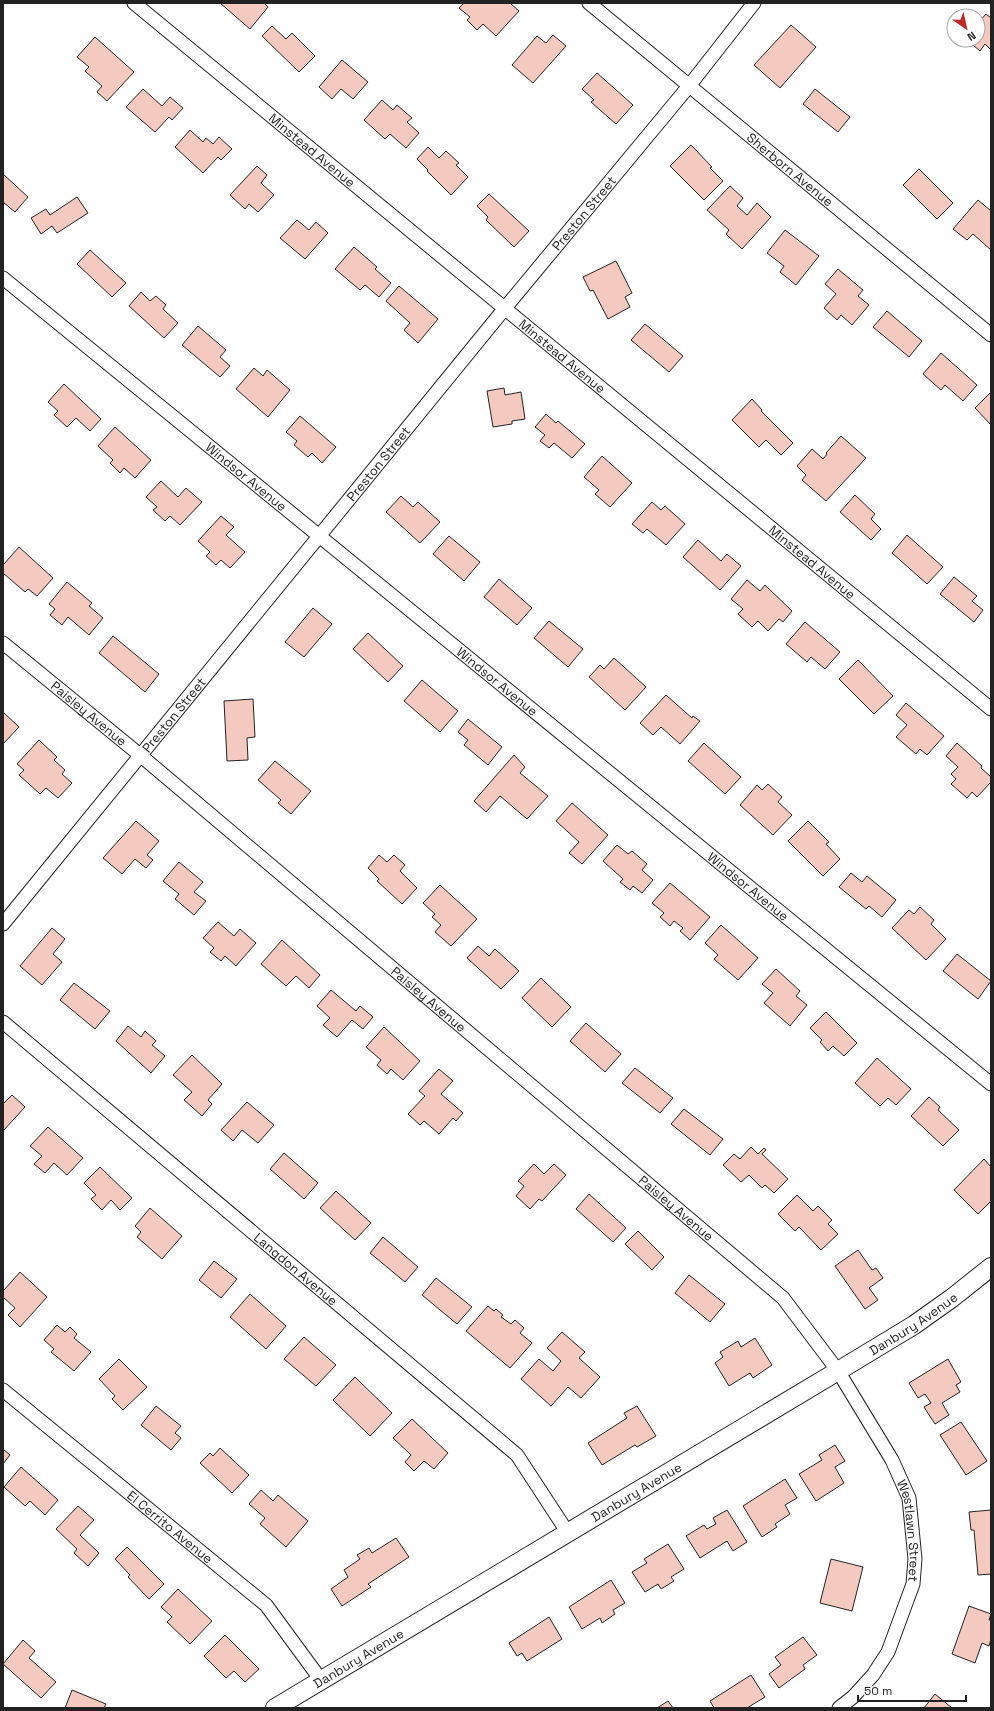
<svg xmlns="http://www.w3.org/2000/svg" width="994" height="1711" font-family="'Space Grotesk',sans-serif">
  <rect width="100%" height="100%" fill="#fff"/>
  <!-- building -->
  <path fill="#f3c9c0" stroke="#222" d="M220,3H264L268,7L250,29Z
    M464,3H510L519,11L496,36L483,24L477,30L467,20L470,17L459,8Z
    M986,14L991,18V50L985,44L980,51L967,40H978V23Z
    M791,25L816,47L780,88L754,65Z
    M272,26L286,39L292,33L315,56L299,72L262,36Z
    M553,35L566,46L533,83L512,65L537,36L546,43Z
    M95,37L134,72L107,101L97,92L102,86L85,71L89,67L77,57Z
    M342,60L368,82L353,99L341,89L332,99L319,87Z
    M597,73L633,105L616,124L591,102L594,100L582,89Z
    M143,89L162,106L170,97L183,108L172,120L169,117L155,132L126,107Z
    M815,89L850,117L838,132L803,104Z
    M382,100L393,110L397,105L412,118L407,122L419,133L406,148L390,134L385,139L364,120Z
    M190,130L203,142L206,138L213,144L219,137L232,149L221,160L218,157L203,173L175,147Z
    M691,145L712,167L710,168L723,181L704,200L670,166Z
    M428,147L439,158L446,151L459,163L456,165L468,177L451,195L427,171L428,170L417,159Z
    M257,166L267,175L261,183L274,195L258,212L249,204L245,209L230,195Z
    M919,169L953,203L937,219L903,185Z
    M3,174L28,197L15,212L3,202Z
    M730,186L743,198L737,206L747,215L757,203L771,217L742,249L726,234L729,230L707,210Z
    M489,194L529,231L514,247L486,220L488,217L477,206Z
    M77,197L88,213L57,233L52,226L41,234L31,218L46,209L50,215Z
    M978,200L991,211V250L973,234L967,240L953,229Z
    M297,220L309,230L316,222L328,233L305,259L280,238Z
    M785,230L819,256L796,285L780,272L784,266L767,253Z
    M354,247L377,267L375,269L391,283L379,297L365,285L360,290L335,269Z
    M90,250L126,283L112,297L77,264Z
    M616,261L632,293L625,297L630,307L608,319L593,290L590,291L583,277Z
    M838,269L863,290L858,296L869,305L852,325L841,315L837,320L824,308L836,294L825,284Z
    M399,286L438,319L418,343L404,330L410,323L386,301Z
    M141,292L150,301L156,296L166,305L163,309L178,323L164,338L129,306Z
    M887,311L922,341L909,357L873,327Z
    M645,324L683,356L669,372L631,340Z
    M198,326L226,350L220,357L230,366L220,377L182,345Z
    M941,353L977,385L963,401L945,385L941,390L923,374Z
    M254,368L263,376L267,370L290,390L268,417L236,389Z
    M64,384L101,419L90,431L76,418L67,427L54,415L58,411L48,402Z
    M504,388L505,395L521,392L525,419L512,421V424L493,427L487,391Z
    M991,392V425L975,408Z
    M752,399L762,410L761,411L793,443L781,455L766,440L759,447L732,420Z
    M546,414L556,423L558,421L585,444L572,458L554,443L549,448L540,441L545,435L535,427Z
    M300,416L336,447L322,463L312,453L308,457L294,445L297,441L286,432Z
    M115,427L151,460L135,478L124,468L120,473L110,463L113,460L98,446Z
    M841,436L866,458L826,501L802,480L806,475L797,466L812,449L823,459L827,454L826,453Z
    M602,456L632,483L610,507L595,494L599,490L584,477Z
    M161,481L178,497L186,488L202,502L180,525L170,516L165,521L153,510L157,507L146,497Z
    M855,495L875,514L871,519L881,529L871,540L840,512Z
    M401,496L413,507L418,502L440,522L420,543L386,512Z
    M652,502L661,510L665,506L685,524L666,545L647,529L643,533L632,524Z
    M221,516L234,527L226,535L245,552L230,568L221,560L216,565L206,556L210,552L198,541Z
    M907,535L943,567L927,584L892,553Z
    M449,536L480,562L464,581L433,554Z
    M698,540L721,561L727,554L741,566L720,590L683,557Z
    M19,547L53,578L37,596L28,589L25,592L3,573V565Z
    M954,577L977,596L972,601L983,610L974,622L940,594Z
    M499,579L532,608L517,625L484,597Z
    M747,580L760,591L765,585L792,611L783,622L779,619L768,631L758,621L752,627L738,614L743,609L731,599Z
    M67,582L92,603L89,606L103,618L89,635L68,617L62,625L50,615L55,609L49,604Z
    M313,608L332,624L304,657L285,642Z
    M549,621L583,649L568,667L534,638Z
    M805,622L840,652L825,669L811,657L807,662L786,644Z
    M368,633L403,666L388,682L353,649Z
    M113,636L159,674L145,692L99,653Z
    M614,658L646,687L625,710L589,677L600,665L604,669Z
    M858,660L893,696L874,714L839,679Z
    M422,680L458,711L440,732L404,701Z
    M666,695L692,718L693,716L700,721L680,744L661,727L653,735L640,723Z
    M253,699L255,737L247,738L248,760L227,761L224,701Z
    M906,703L944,736L927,755L920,749L916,754L896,737L907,725L896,715Z
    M3,712L19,727L3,744Z
    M468,719L502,747L488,765L464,745L468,740L458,732Z
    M39,740L57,757L54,760L65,770L62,774L72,783L58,798L46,788L40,794L19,775L24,770L17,764Z
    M704,743L741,777L725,794L688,761Z
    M957,743L982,766L981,768L991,777V782L977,797L972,792L967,798L951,784L956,779L951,774L958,767L946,756Z
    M514,755L525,767L520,773L548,796L527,819L500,796L486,812L474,801Z
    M275,761L311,791L291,814L278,803L281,800L258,780Z
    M768,784L782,797L778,802L792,815L773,835L740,805L757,785L762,790Z
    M572,803L608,835L582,864L569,853L579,842L556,821Z
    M136,821L159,841L147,855L153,860L146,868L135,859L122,874L103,858Z
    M808,821L829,842L826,844L840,859L823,876L788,841Z
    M617,845L628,854L632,851L647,864L642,870L653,880L642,893L633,886L630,890L620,882L623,879L603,861Z
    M379,855L387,862L394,855L405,865L400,871L417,888L402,904L377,881L379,879L368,868Z
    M179,862L203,882L194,892L206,901L194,915L175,899L179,894L163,881Z
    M851,873L862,882L867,876L896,900L882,917L869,906L866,909L839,887Z
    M670,883L710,917L690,940L680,931L683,928L674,921L670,926L660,917L664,913L652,903Z
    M440,885L477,919L451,946L435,932L441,925L432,917L435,914L423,903Z
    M920,907L934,920L931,924L946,939L926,960L892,928L909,910L914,914Z
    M218,922L234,936L240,929L256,943L236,966L225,956L221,961L210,952L214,948L203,938Z
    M721,925L758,958L738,980L714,959L718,955L705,943Z
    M52,928L65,939L53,954L62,962L42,985L20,966Z
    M282,940L320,975L309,988L296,976L286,986L261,964Z
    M478,946L489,956L495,949L519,971L501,989L467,958Z
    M957,954L991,981L978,999L943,971Z
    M776,969L800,991L796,996L807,1005L790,1026L764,1003L773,993L762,984Z
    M541,978L571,1007L552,1027L522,998Z
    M74,983L110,1011L95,1029L60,1000Z
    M331,990L356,1011L360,1006L373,1017L363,1029L352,1020L337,1037L323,1025L330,1018L317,1006Z
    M826,1012L857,1043L844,1056L833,1046L828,1051L820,1042L822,1040L810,1028Z
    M586,1023L621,1054L605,1072L570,1041Z
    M128,1026L141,1037L145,1031L156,1041L152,1045L165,1056L151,1073L116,1041Z
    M384,1027L420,1061L403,1080L391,1069L387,1074L377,1065L381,1060L366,1047Z
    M192,1055L222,1084L208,1100L212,1104L202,1116L184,1100L192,1092L173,1075Z
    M877,1058L911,1089L896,1105L888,1098L880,1106L855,1083Z
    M635,1068L673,1098L660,1113L622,1083Z
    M439,1069L453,1081L441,1094L463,1113L456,1121L453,1118L439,1134L424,1121L420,1125L408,1114L425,1096L419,1091Z
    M12,1095L25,1107L3,1131V1104Z
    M929,1097L940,1107L938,1110L959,1130L943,1146L911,1116Z
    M247,1102L274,1125L258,1143L242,1130L233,1141L221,1130Z
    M684,1109L723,1139L710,1155L671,1124Z
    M48,1127L83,1158L67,1175L54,1163L45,1173L34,1164L42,1156L30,1146Z
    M751,1147L758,1154L764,1148L766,1150L762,1154L788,1179L774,1193L765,1185L762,1188L749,1175L741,1182L723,1165L734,1154L740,1159Z
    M284,1153L318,1183L304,1199L270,1169Z
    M984,1159L991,1167V1201L978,1214L954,1190Z
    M534,1164L544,1174L554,1164L566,1175L542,1201L539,1199L530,1209L516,1196L524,1186L518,1181Z
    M100,1167L132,1198L120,1210L111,1200L102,1210L91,1199L96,1195L84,1183Z
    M336,1191L371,1223L355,1240L320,1208Z
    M589,1194L626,1228L613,1242L576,1209Z
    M797,1195L813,1211L818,1206L832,1220L828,1224L838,1234L821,1250L799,1227L795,1231L778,1214Z
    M150,1208L182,1236L162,1259L137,1237L141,1232L135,1226Z
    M638,1231L664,1257L652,1270L625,1244Z
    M383,1237L418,1267L405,1282L370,1253Z
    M858,1250L872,1270L876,1268L883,1278L869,1288L878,1300L865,1309L835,1266Z
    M214,1261L237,1279L221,1298L199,1280Z
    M20,1272L47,1297L20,1327L8,1315L15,1308L3,1297V1291Z
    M689,1275L725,1304L710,1322L675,1293Z
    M436,1278L472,1307L457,1324L422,1295Z
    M250,1294L286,1326L266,1349L230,1317Z
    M488,1306L494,1311L496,1309L503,1315L501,1317L511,1324L515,1320L524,1328L520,1333L532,1343L510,1368L466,1331Z
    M57,1325L65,1332L70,1327L77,1334L74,1338L91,1352L74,1371L51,1352L54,1349L44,1340Z
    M562,1332L585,1352L579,1358L600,1377L581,1398L568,1387L551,1406L521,1379L539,1359L553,1371L561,1361L547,1348Z
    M304,1337L336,1365L316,1386L284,1359Z
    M755,1338L772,1365L753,1378L750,1373L729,1386L715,1363L723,1357L720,1352L738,1341L741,1347Z
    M119,1359L147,1387L123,1410L112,1399L115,1396L99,1379Z
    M948,1359L961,1382L956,1385L960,1392L942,1403L949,1415L935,1424L924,1407L931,1403L925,1394L918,1398L909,1383Z
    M355,1377L392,1413L370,1436L333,1400Z
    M156,1406L181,1426L175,1433L181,1438L171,1450L141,1425Z
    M637,1406L656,1436L637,1447L635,1445L602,1465L588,1443L627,1418L624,1413Z
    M412,1419L448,1453L434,1469L424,1461L414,1471L405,1462L411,1455L393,1438Z
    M961,1422L987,1461L966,1475L940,1435Z
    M835,1445L845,1461L835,1467L844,1483L816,1501L799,1474L822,1460L819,1455Z
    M220,1448L249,1475L232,1493L200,1463L210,1453L213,1456Z
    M3,1449L10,1455L3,1464Z
    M21,1467L58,1500L45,1515L30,1501L25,1506L4,1487Z
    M785,1479L797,1498L785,1505L790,1514L775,1524L777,1527L762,1537L743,1506Z
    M261,1490L273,1501L278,1495L308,1521L286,1547L260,1524L265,1518L249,1504Z
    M78,1506L94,1520L80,1535L99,1553L88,1566L74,1553L77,1549L56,1529Z
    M727,1510L747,1542L733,1551L727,1541L700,1558L686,1536L704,1525L707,1529L716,1524L713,1518Z
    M991,1510V1574L978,1575L974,1530H971L969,1512Z
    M396,1538L409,1557L368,1584L371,1587L342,1606L331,1589L348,1577L344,1570L360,1559L357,1555L369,1548L372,1553Z
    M668,1544L684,1569L671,1577L674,1581L661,1589L658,1584L645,1592L632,1572L647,1563L644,1559Z
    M127,1547L164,1584L149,1599L128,1577L130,1575L115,1559Z
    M831,1559L863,1567L852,1611L820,1603Z
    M611,1580L625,1603L613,1610L615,1614L602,1623L600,1618L582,1629L569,1607Z
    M178,1589L212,1621L190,1644L167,1622L172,1617L161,1607Z
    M969,1606L991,1614L989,1620H991V1639L989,1646L982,1643L975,1663L952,1654Z
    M549,1617L562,1639L527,1661L522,1653L517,1656L509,1643Z
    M225,1635L259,1669L245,1682L234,1671L226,1678L204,1656Z
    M803,1637L817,1655L803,1665L805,1669L779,1688L769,1674L781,1665L775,1657Z
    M23,1640L35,1651L29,1658L56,1682L41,1698L3,1664Z
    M751,1675L765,1697L747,1708H714L710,1701Z
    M72,1690L106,1704L104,1708H65Z
    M935,1694L952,1708H924Z
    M668,1701L673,1708H657Z"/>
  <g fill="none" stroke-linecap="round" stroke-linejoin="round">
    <!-- street casing -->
    <g stroke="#222" stroke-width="15">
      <g id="street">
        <path id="s1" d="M134,3L991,709"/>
        <path id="s2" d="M589,3L991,335"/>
        <path id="s3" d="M3,278L991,1084"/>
        <path id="s4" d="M3,643L140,755L783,1298L838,1371L892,1460L909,1498L915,1559L913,1584L888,1652L873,1675L853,1697L839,1708"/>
        <path id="s5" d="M3,924L505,308L689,86L754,3"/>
        <path id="s6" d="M3,1022L517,1455L568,1533"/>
        <path id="s7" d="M3,1390L266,1605L321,1680"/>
      </g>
    </g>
    <!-- secondary casing -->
    <g stroke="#222" stroke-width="20">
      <g id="secondary">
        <path id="s8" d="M275,1708L838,1371L914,1325L952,1298L991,1267"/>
      </g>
    </g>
    <!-- street -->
    <use href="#street" stroke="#fff" stroke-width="13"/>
    <!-- secondary -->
    <use href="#secondary" stroke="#fff" stroke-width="18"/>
  </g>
  <g text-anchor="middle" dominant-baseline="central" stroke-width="3" stroke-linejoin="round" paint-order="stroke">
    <!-- street labels -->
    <g font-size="13" fill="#222" stroke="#fff">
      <text stroke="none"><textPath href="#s1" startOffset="231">Minstead Avenue</textPath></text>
      <text stroke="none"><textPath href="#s2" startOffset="261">Sherborn Avenue</textPath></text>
      <text stroke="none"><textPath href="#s5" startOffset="918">Preston Street</textPath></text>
      <text stroke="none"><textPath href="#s1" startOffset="555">Minstead Avenue</textPath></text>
      <text stroke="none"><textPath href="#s5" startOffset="594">Preston Street</textPath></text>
      <text stroke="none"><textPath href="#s3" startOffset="314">Windsor Avenue</textPath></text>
      <text stroke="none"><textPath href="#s1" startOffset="879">Minstead Avenue</textPath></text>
      <text stroke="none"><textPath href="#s3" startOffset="638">Windsor Avenue</textPath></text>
      <text stroke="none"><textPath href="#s4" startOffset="111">Paisley Avenue</textPath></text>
      <text stroke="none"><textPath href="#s5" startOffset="270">Preston Street</textPath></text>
      <text stroke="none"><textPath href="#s3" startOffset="962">Windsor Avenue</textPath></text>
      <text stroke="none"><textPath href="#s4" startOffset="555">Paisley Avenue</textPath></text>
      <text stroke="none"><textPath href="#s4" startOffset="879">Paisley Avenue</textPath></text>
      <text stroke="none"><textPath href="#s6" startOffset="383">Langdon Avenue</textPath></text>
      <text stroke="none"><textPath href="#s8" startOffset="745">Danbury Avenue</textPath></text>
      <text stroke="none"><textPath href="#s8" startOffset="421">Danbury Avenue</textPath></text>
      <text stroke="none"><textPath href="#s7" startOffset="216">El Cerrito Avenue</textPath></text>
      <text stroke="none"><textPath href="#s4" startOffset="1288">Westlawn Street</textPath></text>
      <text stroke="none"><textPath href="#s8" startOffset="97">Danbury Avenue</textPath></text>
    </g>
  </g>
  <!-- border -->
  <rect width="994" height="1711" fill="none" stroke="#222222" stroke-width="8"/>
  <!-- north arrow -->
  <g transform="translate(966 28) rotate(146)"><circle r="19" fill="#ffffff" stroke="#a7a7a7"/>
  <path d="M0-3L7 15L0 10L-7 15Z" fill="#c62828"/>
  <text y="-6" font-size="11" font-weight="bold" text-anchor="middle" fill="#222222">N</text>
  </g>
  <!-- scale -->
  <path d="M858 1695v6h108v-6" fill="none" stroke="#222222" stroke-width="2"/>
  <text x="864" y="1695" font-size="12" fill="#222222" stroke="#ffffff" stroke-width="3" paint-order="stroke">50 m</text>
</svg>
